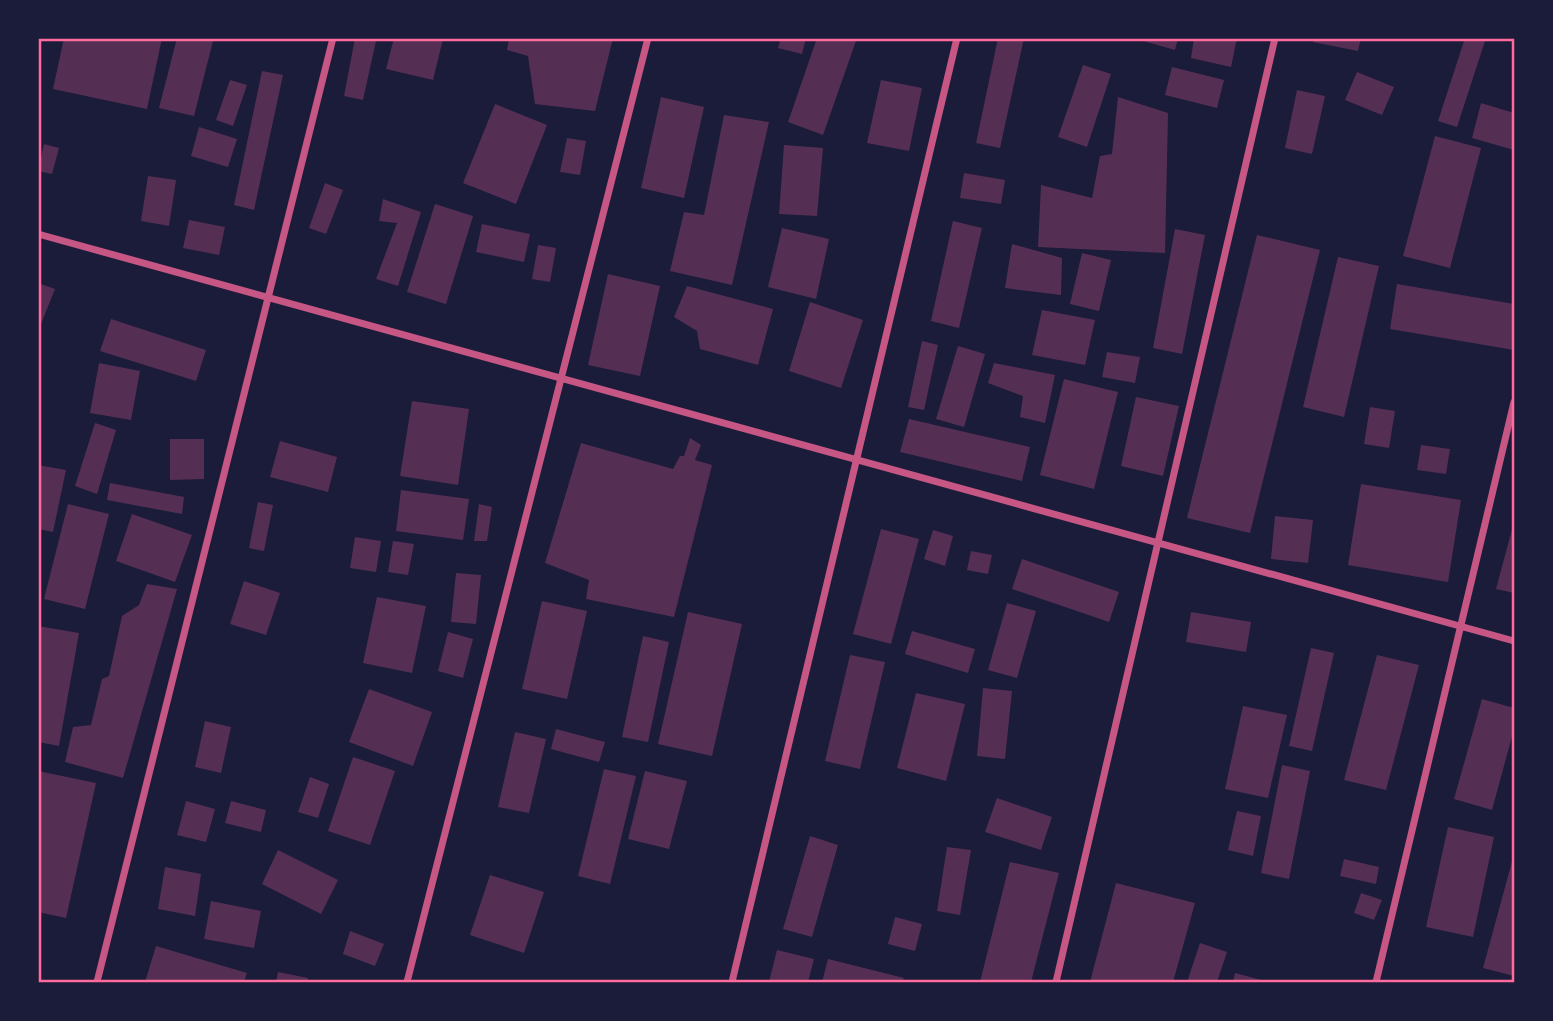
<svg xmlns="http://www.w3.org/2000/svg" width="1553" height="1021" font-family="'Open Sans',sans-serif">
  <rect width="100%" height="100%" fill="#1b1b3a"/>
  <!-- building -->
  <path fill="#542f53" d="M64,38H162L147,109L53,89Z
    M177,38L213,41L194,116L159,108Z
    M355,38L376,41L363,100L344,96Z
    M394,38L443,39L433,80L386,69Z
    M509,38H613L595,111L535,104L528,56L507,50Z
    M781,38H806L802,54L778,48Z
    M817,38H857L823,135L788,122Z
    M998,38H1024L1000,148L976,143Z
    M1133,38H1178L1175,50Z
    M1194,38H1237L1231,67L1191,58Z
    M1314,38H1361L1358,51L1313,42Z
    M1465,38H1486L1457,127L1438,121Z
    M1083,65L1111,74L1087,147L1058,137Z
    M1172,67L1224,80L1217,108L1165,95Z
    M262,71L283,75L254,210L234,205Z
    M1357,72L1394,87L1382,115L1345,100Z
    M230,80L247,85L233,126L216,120Z
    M881,80L922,88L909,151L867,143Z
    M1297,90L1325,96L1312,154L1285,148Z
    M661,97L704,107L684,198L641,188Z
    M1118,97L1168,113L1165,253L1038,247L1041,185L1092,198L1100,156L1112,154Z
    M1481,103L1514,113V150L1472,138Z
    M495,104L547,125L516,204L463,183Z
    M724,115L769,122L732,285L670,271L684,212L704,215Z
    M199,127L237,139L228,167L191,156Z
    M1435,136L1481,148L1450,268L1403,256Z
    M567,138L586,141L580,175L560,172Z
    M44,144L59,148L52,174L38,171Z
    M784,145L823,148L817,216L779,214Z
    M964,173L1005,180L1001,204L960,198Z
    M148,176L176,180L169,226L141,221Z
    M325,183L343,190L326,234L309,228Z
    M383,199L421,212L398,286L376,279L397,223L379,221Z
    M435,204L473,216L446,304L407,292Z
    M189,220L225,227L219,255L183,248Z
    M953,221L982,228L959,328L931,321Z
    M482,224L530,234L524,262L476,252Z
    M782,228L829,239L816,299L768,287Z
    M1175,229L1205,235L1182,354L1153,348Z
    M1257,235L1320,250L1250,533L1187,518Z
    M1012,244L1062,258L1061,295L1005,288Z
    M538,245L556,248L550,282L532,279Z
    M1082,253L1111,260L1099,311L1070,304Z
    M1338,257L1379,266L1344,417L1303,407Z
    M608,274L660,286L640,376L588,365Z
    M38,283L55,289L41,324L38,323Z
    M1397,284L1514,304V350L1390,329Z
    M687,286L773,309L758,365L700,349L697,331L674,317Z
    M810,302L863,320L841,388L789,371Z
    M1042,310L1095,320L1085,365L1032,355Z
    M111,319L206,350L196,381L100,351Z
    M922,341L938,345L924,410L908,407Z
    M958,346L985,354L964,427L936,419Z
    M1107,352L1140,357L1135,383L1102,377Z
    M99,363L140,371L131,420L90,413Z
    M994,363L1055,375L1045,423L1020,417L1023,396L988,383Z
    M1064,379L1118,392L1094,489L1040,475Z
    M1136,397L1179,406L1163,476L1121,466Z
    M412,401L469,409L458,485L400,476Z
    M1370,407L1395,411L1389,448L1364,444Z
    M909,419L1030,447L1022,481L900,452Z
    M95,423L116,430L97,494L75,486Z
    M690,438L701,445L695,460L712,465L674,617L586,599L589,580L545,563L581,443L673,469L680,456H684Z
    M170,439H204V479L170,480Z
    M280,441L337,457L328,492L270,477Z
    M1421,445L1450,449L1446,474L1417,470Z
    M38,465L66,470L53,532L38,529Z
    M110,483L184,497L182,514L107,500Z
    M1361,484L1461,500L1448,582L1348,565Z
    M401,490L469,499L463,540L396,531Z
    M258,502L273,505L264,551L249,548Z
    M68,504L109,514L85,609L44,599Z
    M479,504L492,507L487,541H474Z
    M132,514L192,535L175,582L116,561Z
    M1275,516L1313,520L1308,563L1271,559Z
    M1514,522V593L1496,589Z
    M881,529L919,539L891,644L853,634Z
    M933,530L953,536L945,566L924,559Z
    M355,537L381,541L376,572L350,568Z
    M393,541L414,544L408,575L388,572Z
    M971,551L992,555L988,574L967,570Z
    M1022,559L1119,592L1109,622L1012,589Z
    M456,573L481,575L476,624L451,622Z
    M244,581L280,593L266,635L230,624Z
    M147,584L177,589L123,778L65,762L73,727L91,725L102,679L109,676L122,616L139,605Z
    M377,597L426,606L412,673L363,663Z
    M542,601L587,611L567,699L522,689Z
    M1007,603L1036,611L1017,678L988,670Z
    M688,612L742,624L712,756L658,744Z
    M1191,612L1251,622L1246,652L1186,642Z
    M38,626L79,633L59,746L38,742Z
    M912,631L975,649L968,673L905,654Z
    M448,632L473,639L463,678L438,671Z
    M643,636L669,642L648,742L622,737Z
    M1311,648L1334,653L1312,751L1289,746Z
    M850,655L885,662L860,769L825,761Z
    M1377,655L1419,665L1386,790L1344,780Z
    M983,688L1012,691L1005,759L977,756Z
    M369,689L432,712L413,766L349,742Z
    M916,693L965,704L946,781L897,768Z
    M1482,699L1514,708V729L1492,810L1454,799Z
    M1243,706L1287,715L1268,798L1225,789Z
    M205,721L231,727L221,773L195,767Z
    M556,729L605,742L599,762L551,749Z
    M515,732L546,739L529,813L498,807Z
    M353,757L395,771L370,845L328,831Z
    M1282,765L1310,771L1289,879L1261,873Z
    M604,769L636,776L610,884L578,876Z
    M38,771L96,783L66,918L38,912Z
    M645,771L687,781L669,849L628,839Z
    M310,777L329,784L318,818L298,812Z
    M997,798L1052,817L1041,850L985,832Z
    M186,801L215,809L206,842L177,835Z
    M231,801L266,810L261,832L225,823Z
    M1237,811L1261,816L1253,856L1228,850Z
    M1448,827L1494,837L1473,937L1426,927Z
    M810,836L838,845L812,937L783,929Z
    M947,847L971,850L960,915L937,911Z
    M278,850L338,880L321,914L262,884Z
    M1514,854V976L1483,968Z
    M1344,859L1379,867L1376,884L1340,876Z
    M1010,862L1059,873L1031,982H980Z
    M165,867L201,874L195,916L158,909Z
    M490,875L544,892L524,953L470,935Z
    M1116,883L1195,903L1173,982H1090Z
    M1361,893L1382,900L1374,920L1354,913Z
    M211,901L261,911L254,948L204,939Z
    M895,917L922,924L915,951L888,944Z
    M350,931L384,944L375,966L343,954Z
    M1200,943L1227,952L1217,982H1187Z
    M156,946L247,973L244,982H145Z
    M777,950L814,959L808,982H769Z
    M828,959L904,978L902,982H822Z
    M278,972L308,978L307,982H276Z
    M1235,973L1269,982H1233Z"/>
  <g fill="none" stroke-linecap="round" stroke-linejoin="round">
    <!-- minor -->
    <path stroke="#c65784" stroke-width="7" d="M38,234L1514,641
      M97,982L333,38
      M407,982L648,38
      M732,982L957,38
      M1056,982L1275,38
      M1376,982L1514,402"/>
  </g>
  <!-- border -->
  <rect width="1553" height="1021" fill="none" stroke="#1b1b3a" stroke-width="80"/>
  <rect x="40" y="40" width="1473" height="941" fill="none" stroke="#ff6b9d" stroke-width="2.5"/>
</svg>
